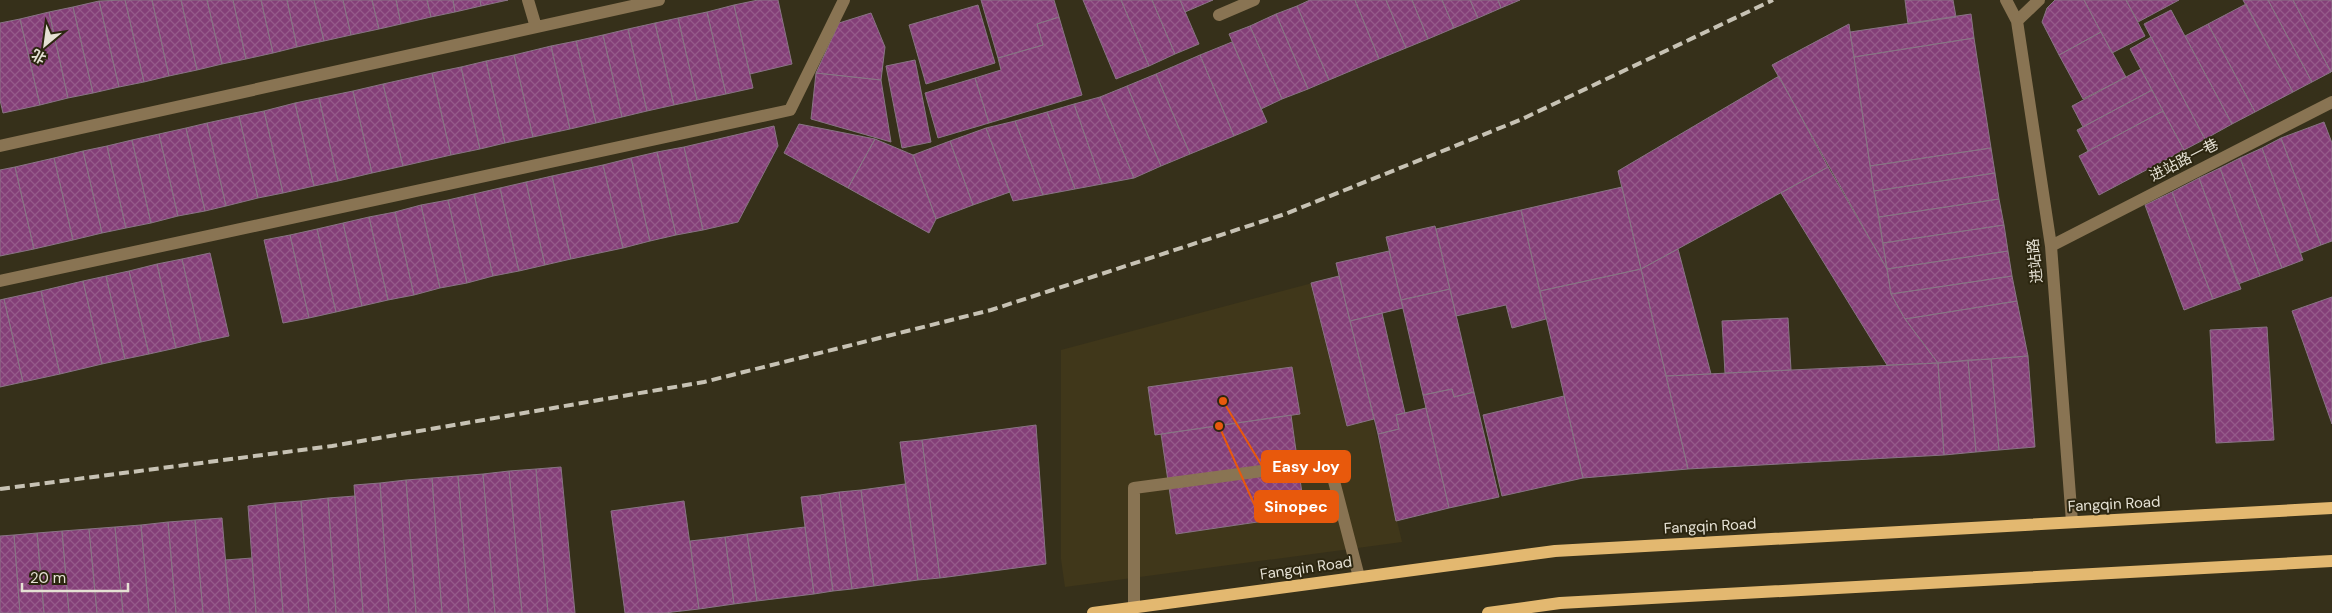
<svg xmlns="http://www.w3.org/2000/svg" width="2332" height="613" font-family="'DM Sans','Noto Sans SC',sans-serif">
  <defs>
    <pattern id="building-cross-hatch" width="8" height="8" patternUnits="userSpaceOnUse" patternTransform="scale(1.25)"><rect width="8" height="8" fill="#843f78"/><path d="M0 0l8 8M0 8l8-8" fill="none" stroke="#955a8a"/></pattern>
  </defs>
  <rect width="100%" height="100%" fill="#36301a"/>
  <!-- built -->
  <path fill="#40371a" d="M1339,276L1402,542L1065,587L1061,559V350Z"/>
  <!-- building -->
  <path fill="url(#building-cross-hatch)" stroke="#897485" d="M125,0L144,82L119,87L99,1Z
    M125,0H152L169,76L144,82Z
    M152,0H181L197,70L169,76Z
    M181,0H207L222,64L197,70Z
    M207,0H233L246,59L222,64Z
    M233,0H261L273,53L246,59Z
    M261,0H287L297,47L273,53Z
    M287,0H314L324,41L297,47Z
    M314,0H343L351,35L324,41Z
    M343,0H372L379,29L351,35Z
    M372,0H396L401,24L379,29Z
    M396,0H427L431,17L401,24Z
    M427,0H453L455,12L431,17Z
    M453,0H480L481,6L455,12Z
    M480,0H508L481,6Z
    M758,0H778L792,64L750,74L734,5Z
    M981,0H1054L1059,17L1037,24L1043,45L998,58Z
    M1083,0H1121L1149,66L1116,79Z
    M1121,0H1152L1175,54L1149,66Z
    M1152,0H1180L1199,44L1175,54Z
    M1180,0H1213L1185,12Z
    M1310,0H1355L1379,59L1329,80L1297,6Z
    M1355,0H1386L1406,48L1379,59Z
    M1386,0H1412L1428,39L1406,48Z
    M1412,0H1442L1454,28L1428,39Z
    M1442,0H1470L1478,18L1454,28Z
    M1470,0H1498L1501,8L1478,18Z
    M1498,0H1520L1501,8Z
    M1905,0H1953L1956,17L1908,24Z
    M2055,0H2084L2101,32L2059,55L2042,22L2047,8Z
    M2084,0H2126L2145,36L2112,53Z
    M2126,0H2179L2138,22Z
    M2243,0H2268L2312,82L2293,92Z
    M2268,0H2293L2331,72L2312,82Z
    M2293,0H2332V71L2331,72Z
    M99,1L119,87L93,93L73,7Z
    M2246,4L2293,92L2255,112L2208,24Z
    M734,5L753,88L726,94L707,12Z
    M978,5L995,63L926,84L909,25Z
    M1297,6L1329,80L1308,89L1276,14Z
    M73,7L93,93L68,98L49,12Z
    M2171,10L2232,124L2205,139L2144,24Z
    M49,12L68,98L40,105L20,19Z
    M707,12L726,94L697,100L678,18Z
    M871,13L885,47L881,80L816,73L839,23Z
    M1276,14L1308,89L1282,99L1250,26Z
    M1971,14L1974,38L1854,57L1850,32Z
    M1059,17L1082,95L989,123L975,78L1001,70L998,58L1043,45L1037,24Z
    M678,18L697,100L674,105L655,23Z
    M20,19L40,105L3,113L0,100V23Z
    M655,23L674,105L647,111L628,29Z
    M1849,24L1874,191L1887,269L1772,65Z
    M2208,24L2255,112L2232,124L2185,36Z
    M1250,26L1282,99L1261,109L1229,34Z
    M628,29L647,111L622,117L603,35Z
    M2101,32L2126,77L2083,99L2059,55Z
    M603,35L622,117L596,123L576,41Z
    M2151,37L2205,139L2184,150L2130,49Z
    M1974,38L1991,148L1870,166L1854,57Z
    M576,41L596,123L570,129L551,46Z
    M1232,42L1267,122L1234,136L1200,55Z
    M551,46L570,129L533,137L514,55Z
    M514,55L533,137L505,143L486,61Z
    M1200,55L1234,136L1190,154L1156,74Z
    M915,60L931,142L902,148L886,66Z
    M486,61L505,143L480,149L461,67Z
    M461,67L480,149L451,155L432,73Z
    M2141,69L2152,90L2083,127L2072,106Z
    M432,73L451,155L403,166L383,84Z
    M816,73L881,80L891,142L811,119Z
    M1156,74L1190,154L1161,166L1127,86Z
    M1779,76L1828,167L1641,269L1618,171Z
    M975,78L989,123L938,138L925,93Z
    M383,84L403,166L372,173L353,91Z
    M1127,86L1161,166L1134,178L1100,97Z
    M2152,90L2163,111L2088,151L2077,130Z
    M353,91L372,173L338,181L319,98Z
    M1100,97L1134,178L1102,184L1074,104Z
    M319,98L338,181L314,186L295,103Z
    M295,103L314,186L283,193L264,111Z
    M1074,104L1102,184L1075,189L1047,112Z
    M264,111L283,193L258,198L239,116Z
    M2163,111L2184,150L2099,195L2079,156Z
    M1047,112L1075,189L1043,195L1015,121Z
    M239,116L258,198L226,206L207,123Z
    M1015,121L1043,195L1013,201L986,128Z
    M2324,122L2332,143V241L2321,245L2281,138Z
    M207,123L226,206L205,211L186,128Z
    M799,124L875,139L848,188L784,153Z
    M774,126L778,146L738,222L703,230L684,147Z
    M186,128L205,211L178,216L159,134Z
    M986,128L1010,192L973,205L950,141Z
    M159,134L178,216L151,223L132,140Z
    M2281,138L2321,245L2301,253L2262,148Z
    M875,139L913,155L936,219L929,233L848,188Z
    M132,140L151,223L126,228L107,146Z
    M950,141L973,205L936,219L913,155Z
    M107,146L126,228L102,233L83,151Z
    M684,147L703,230L676,235L657,152Z
    M1991,148L1995,173L1874,191L1870,166Z
    M2262,148L2303,260L2282,268L2240,158Z
    M83,151L102,233L73,240L54,158Z
    M657,152L676,235L650,241L631,158Z
    M54,158L73,240L34,249L15,167Z
    M631,158L650,241L623,248L603,165Z
    M2240,158L2282,268L2260,276L2220,168Z
    M603,165L623,248L571,259L552,176Z
    M15,167L34,249L0,256V170Z
    M1828,167L1887,269L1891,294L1905,319L1938,363L1887,365L1781,193Z
    M2220,168L2260,276L2238,284L2199,178Z
    M1995,173L1999,199L1879,217L1874,191Z
    M552,176L571,259L545,265L526,182Z
    M2199,178L2241,289L2213,299L2172,192Z
    M526,182L545,265L519,271L500,188Z
    M1622,187L1641,269L1540,291L1521,210Z
    M500,188L519,271L493,276L474,194Z
    M2172,192L2213,299L2184,310L2145,205Z
    M474,194L493,276L467,283L448,200Z
    M1999,199L2004,225L1883,243L1879,217Z
    M448,200L467,283L440,288L421,205Z
    M421,205L440,288L414,295L395,212Z
    M1521,210L1546,319L1512,328L1506,305L1456,316L1436,229Z
    M395,212L414,295L388,300L369,217Z
    M369,217L388,300L362,306L343,223Z
    M343,223L362,306L336,312L317,229Z
    M2004,225L2008,251L1887,269L1883,243Z
    M1435,226L1450,289L1401,300L1386,237Z
    M317,229L336,312L309,318L290,235Z
    M290,235L309,318L283,323L264,240Z
    M1678,249L1711,374L1666,376L1641,269Z
    M1389,251L1403,308L1350,321L1336,263Z
    M2008,251L2012,276L1891,294L1887,269Z
    M210,253L229,336L201,342L182,259Z
    M182,259L201,342L176,348L157,264Z
    M157,264L176,348L149,354L129,271Z
    M1641,269L1688,469L1583,478L1540,291Z
    M129,271L149,354L125,359L106,276Z
    M106,276L125,359L102,364L83,281Z
    M1339,276L1374,419L1347,426L1311,283Z
    M2012,276L2017,301L1905,319L1891,294Z
    M83,281L102,364L60,374L41,291Z
    M1450,289L1474,392L1454,397L1452,389L1423,395L1401,300Z
    M41,291L60,374L23,382L4,299Z
    M2332,297V424L2292,311Z
    M4,299L23,382L0,387V300Z
    M2017,301L2028,356L1938,363L1905,319Z
    M1382,313L1405,413L1396,415L1399,429L1378,434L1350,321Z
    M1788,318L1791,370L1725,373L1722,321Z
    M2267,327L2274,440L2216,443L2210,330Z
    M2028,356L2035,447L1999,450L1991,359Z
    M1991,359L1999,450L1976,452L1968,360Z
    M1968,360L1976,452L1944,455L1938,363Z
    M1938,363L1944,455L1688,469L1666,376Z
    M1292,367L1300,414L1155,435L1148,387Z
    M1452,389L1454,397L1474,392L1499,497L1449,508L1423,395Z
    M1564,396L1583,478L1502,496L1483,415Z
    M1426,408L1449,508L1396,521L1378,434L1399,429L1396,415Z
    M1291,415L1305,515L1176,534L1161,434Z
    M1036,425L1046,564L940,578L922,440Z
    M922,440L940,578L918,580L900,442Z
    M561,467L575,613H548L536,469Z
    M536,469L548,613H522L509,471Z
    M509,471L522,613H495L483,474Z
    M483,474L495,613H469L458,476Z
    M458,476L469,613H442L432,478Z
    M432,478L442,613H416L406,480Z
    M406,480L416,613H389L380,483Z
    M380,483L389,613H363L354,485Z
    M905,484L918,580L874,586L861,490Z
    M861,490L874,586L852,589L839,492Z
    M839,492L852,589L833,591L820,495Z
    M820,495L833,591L814,594L801,497Z
    M355,496L363,613H336L328,498Z
    M328,498L336,613H309L301,501Z
    M301,501L309,613H283L275,503Z
    M684,501L699,609L664,613H625L611,511Z
    M275,503L283,613H256L248,506Z
    M222,518L230,613H203L195,520Z
    M195,520L203,613H176L168,522Z
    M168,522L176,613H149L141,525Z
    M141,525L149,613H123L115,527Z
    M115,527L123,613H97L89,529Z
    M805,527L814,594L757,601L747,534Z
    M89,529L97,613H69L62,531Z
    M62,531L69,613H44L37,533Z
    M37,533L44,613H20L14,535Z
    M747,534L757,601L734,604L725,537Z
    M14,535L20,613H0V536Z
    M725,537L734,604L699,609L690,541Z
    M252,558L256,613H230L225,560Z"/>
  <g fill="none" stroke-linecap="round" stroke-linejoin="round">
    <!-- minor -->
    <path stroke="#897453" stroke-width="12" d="M528,0L536,27
      M2006,0L2017,21L2051,246L2072,522
      M1219,15L1254,0
      M2017,21L2039,0
      M0,146L659,0
      M2051,246L2332,102
      M0,281L790,110L844,0
      M1134,608V488L1329,462L1359,577"/>
    <!-- major -->
    <path stroke="#e3b870" stroke-width="12" d="M1093,613L1555,551L2332,508
      M1488,613L1560,603L2332,561"/>
    <!-- rail -->
    <path stroke="#c7c2b4" stroke-width="4" stroke-dasharray="10 5" stroke-linecap="butt" d="M0,489L332,446L704,382L991,310L1285,214L1520,120L1773,0"/>
  </g>
  <g text-anchor="middle" dominant-baseline="central" stroke-width="4" stroke-linejoin="round" paint-order="stroke">
    <!-- street labels -->
    <g font-size="15" fill="#e5e1d4" stroke="#2c2610">
      <text transform="translate(2184 160) rotate(-27)">进站路一巷</text>
      <text transform="translate(2035 261) rotate(-96)">进站路</text>
      <text transform="translate(2114 504) rotate(-3)">Fangqin Road</text>
      <text transform="translate(1710 526) rotate(-3)">Fangqin Road</text>
      <text transform="translate(1306 568) rotate(-8)">Fangqin Road</text>
    </g>
  </g>
  <!-- callouts -->
  <path fill="none" stroke="#e8590c" stroke-width="2" d="M1223 401L1262 466M1219 426L1255 506"/>
  <g fill="#e8590c" stroke="#2c2610" stroke-width="2">
    <circle cx="1223" cy="401" r="5"/>
    <circle cx="1219" cy="426" r="5"/>
  </g>
  <g fill="#e8590c" stroke="#e8590c" stroke-width="2">
    <rect x="1262" y="451" width="88" height="31" rx="5"/>
    <rect x="1255" y="491" width="83" height="31" rx="5"/>
  </g>
  <g font-size="16" text-anchor="middle" font-weight="bold" fill="#fff">
    <text x="1306" y="472">Easy Joy</text>
    <text x="1296" y="512">Sinopec</text>
  </g>
  <!-- north arrow -->
  <g transform="translate(45 45) rotate(209)" stroke="#2c2610" stroke-width="4" paint-order="stroke">
  <path d="M0-4L9 19L0 12L-9 19Z" fill="#e5e1d4"/>
  <text y="-8" font-size="14" font-weight="bold" text-anchor="middle" fill="#e5e1d4">北</text>
  </g>
  <!-- scale -->
  <path d="M22 583v8h106v-8" fill="none" stroke="#e5e1d4" stroke-width="2.5"/>
  <text x="30" y="583" font-size="15" fill="#e5e1d4" stroke="#2c2610" stroke-width="4" paint-order="stroke">20 m</text>
</svg>
